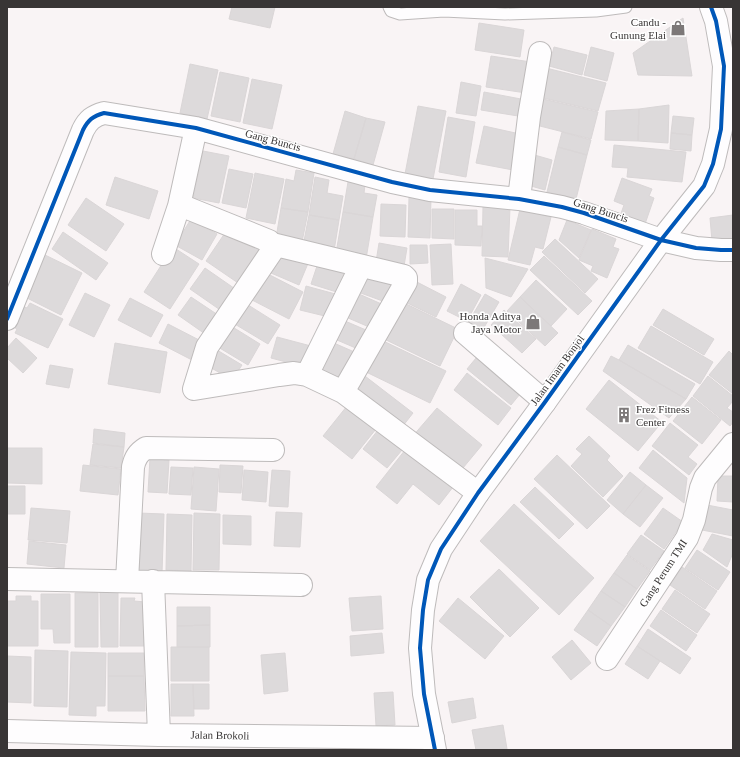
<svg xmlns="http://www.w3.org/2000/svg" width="740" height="757" font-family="Georgia,serif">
  <rect width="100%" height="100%" fill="#f9f4f5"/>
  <!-- building -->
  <path fill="#dddadb" stroke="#dad6d7" d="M232,7H275L270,28L229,19Z
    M683,18L692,76L638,75L633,53Z
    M479,23L524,30L520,57L475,50Z
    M554,47L587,55L582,75L549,66Z
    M591,47L614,53L607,81L584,75Z
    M491,56L531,62L526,93L486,87Z
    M190,64L218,70L207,119L180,113Z
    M546,68L606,83L598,111L539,97Z
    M220,72L249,78L240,122L211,116Z
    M252,79L282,85L272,129L243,123Z
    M461,82L481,86L476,116L456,113Z
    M484,92L521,99L518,116L481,110Z
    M539,98L598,112L591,139L532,124Z
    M669,105L668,143L638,141L639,109Z
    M418,106L446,111L433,179L405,174Z
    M639,109L638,141L605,140L606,111Z
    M345,111L366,118L354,159L333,154Z
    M673,116L694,118L692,135L671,133Z
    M448,117L475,122L466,177L439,172Z
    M366,118L385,122L373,165L354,159Z
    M484,126L520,134L513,170L476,163Z
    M562,132L591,140L587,155L558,147Z
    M671,133L692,135L691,151L670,149Z
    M614,145L686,152L682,182L627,177L628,168L612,167Z
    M558,147L587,155L576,199L547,192Z
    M203,151L229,156L219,203L193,198Z
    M531,154L552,160L545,190L524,184Z
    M229,169L253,174L246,208L222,203Z
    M296,170L314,173L308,212L281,208L286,179L294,181Z
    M255,173L284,179L275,224L246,218Z
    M115,177L158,191L149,219L106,205Z
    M315,177L329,180L327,193L343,196L339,220L309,215Z
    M622,178L652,189L649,196L654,198L645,224L620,216L624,205L614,201Z
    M348,182L365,185L364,193L377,195L373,217L343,212Z
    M409,197H431L430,238L408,237Z
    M86,198L124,224L106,251L68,225Z
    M381,204L406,205L405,237L380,236Z
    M483,206L510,207L508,257L482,256Z
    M281,208L308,212L302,242L276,238Z
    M432,209H454V239L432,238Z
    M520,209L551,217L543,249L535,247L530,265L508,260Z
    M455,210H477V226H482L481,246L455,245Z
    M343,212L373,217L366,259L336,253Z
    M309,215L339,220L334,251L303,246Z
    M733,215V239L712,241L710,218Z
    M191,219L217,234L202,260L175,245Z
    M567,220L591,230L579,258L559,240Z
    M229,227L264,251L241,285L206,261Z
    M592,229L616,239L613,247L619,249L607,278L591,271L593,266L579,260Z
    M63,232L108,263L96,280L52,249Z
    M555,239L598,279L585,293L542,252Z
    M379,243L407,248L403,272L375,268Z
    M451,244L453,284L432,285L430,245Z
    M410,245H427L428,263L410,264Z
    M173,247L199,264L170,309L144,292Z
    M281,249L309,261L299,285L271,273Z
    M43,254L82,273L61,315L23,296Z
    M544,256L592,301L578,315L530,270Z
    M485,258L528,269L511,297L486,288Z
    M319,260L351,270L343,294L311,284Z
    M366,267L396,278L388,303L358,292Z
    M205,268L241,293L226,314L190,289Z
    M266,273L303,292L289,319L252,300Z
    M413,280L446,297L436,317L403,301Z
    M536,280L567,309L551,326L520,297Z
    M461,284L481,295L467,321L447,311Z
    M306,286L339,295L333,318L300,310Z
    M350,290L386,306L376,330L339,314Z
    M85,293L110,305L94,337L69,325Z
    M485,294L499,302L479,336L465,328Z
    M191,297L221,317L208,336L178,315Z
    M520,297L558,333L545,346L507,311Z
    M130,298L163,315L151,337L118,320Z
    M398,300L458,329L440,366L380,337Z
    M30,303L63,319L48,348L15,333L17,329L10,325L20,305L27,308Z
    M245,303L280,325L268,344L233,323Z
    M663,309L714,339L704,355L653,325Z
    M504,310L536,339L522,353L491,325Z
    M338,318L373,333L365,352L330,337Z
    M168,324L201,341L192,360L159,343Z
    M231,326L260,344L248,365L218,347Z
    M651,326L713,362L700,384L638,348Z
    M277,337L311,346L305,367L271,358Z
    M16,338L37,358L23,373L7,358V348Z
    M377,338L446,371L430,403L362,370Z
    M327,340L359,354L346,383L314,369Z
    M115,343L167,352L160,393L108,384Z
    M628,345L695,384L686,399L619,360Z
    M217,350L242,365L232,380L208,366Z
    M729,351L733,355V394L709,375Z
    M481,352L525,388L511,405L467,369Z
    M611,356L619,360L686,399L669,418L603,371Z
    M50,365L73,369L69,388L46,384Z
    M361,373L413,413L399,431L347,391Z
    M467,373L511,408L498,425L454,390Z
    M708,376L733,396V401L727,408L733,412V422L730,426L693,396Z
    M609,380L662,422L638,451L586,409Z
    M692,397L721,420L702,444L673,421Z
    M351,401L380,424L352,459L323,436Z
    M437,408L482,445L458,474L412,437Z
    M670,423L698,445L688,457L697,464L689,475L652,446Z
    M382,425L407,444L387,468L363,449Z
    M94,429L125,433L124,447L93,443Z
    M589,436L610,456L607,460L623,476L603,497L571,466L582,454L576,449Z
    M93,444L124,447L121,468L90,465Z
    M409,445L457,482L439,505L413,484L397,504L376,487Z
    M7,448H42V484L7,483Z
    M653,450L687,478L684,503L639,468Z
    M557,455L610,506L587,529L534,479Z
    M150,458L169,460L167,493L148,492Z
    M83,465L121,469L118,495L80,491Z
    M220,465L243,466L241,493L219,492Z
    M171,467L193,468L191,495L169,494Z
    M194,467L219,469L216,511L191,509Z
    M244,470L268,472L266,502L242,500Z
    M272,470L290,471L288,507L269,506Z
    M630,472L646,485L623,514L607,500Z
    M718,476H733V502L717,501Z
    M646,485L663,498L640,527L623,514Z
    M7,486H25V514H7Z
    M535,487L574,524L559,539L520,502Z
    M514,504L594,578L559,615L480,541Z
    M707,505L733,510V536L702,530Z
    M31,508L70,511L67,543L28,540Z
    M663,508L683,522L664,549L644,534Z
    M276,512L302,513L300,547L274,546Z
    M138,513L164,514L162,573L136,572Z
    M194,513L220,514L219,570H193Z
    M167,514L192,515L191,571L166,570Z
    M223,515L251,516V545L223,544Z
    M712,534L733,540V553L727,567L703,550Z
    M641,535L664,551L650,570L627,554Z
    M29,541L66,545L64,568L27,564Z
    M697,550L730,572L718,590L685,568Z
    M627,555L650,571L637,589L614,573Z
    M682,567L717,591L705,609L670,585Z
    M499,569L539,608L510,637L470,597Z
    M614,573L637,589L625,607L601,591Z
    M675,590L710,614L697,633L662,609Z
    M100,591H118V647H101Z
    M601,591L625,607L611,626L588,610Z
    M75,593H98V647H75Z
    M41,594H70V643H54L53,629H41Z
    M16,596H31V601H38V646H7V601H16Z
    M381,596L383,629L352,631L349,598Z
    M121,598H135L134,601L146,602V646H120Z
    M458,598L504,636L485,659L439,621Z
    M177,607H210V625L177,626Z
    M588,610L611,626L597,646L574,630Z
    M661,610L697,635L686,651L650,626Z
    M210,625V647H177V626Z
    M648,629L691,658L680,674L637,646Z
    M382,633L384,653L351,656L350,636Z
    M572,640L591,663L571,680L552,657Z
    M637,646L660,661L648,679L625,664Z
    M171,647H209V681H171Z
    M35,650L68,651L67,707L34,706Z
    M71,652L106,653L105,706H96V716L69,715Z
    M108,653H144V676H108Z
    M285,653L288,691L264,694L261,655Z
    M7,656L31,657V703L7,702Z
    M108,676H144L145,711H108Z
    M171,684H193L194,716H171Z
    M193,684H209V709H194Z
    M393,692L395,725L376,726L374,693Z
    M473,698L476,718L452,723L448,702Z
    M503,725L507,749L476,750L472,730Z"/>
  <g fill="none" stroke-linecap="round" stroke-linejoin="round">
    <!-- service casing -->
    <g stroke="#bebbbb" stroke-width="13">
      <path id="service" d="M389,7L391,11L400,14L444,11L505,14L596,11L626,7"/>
    </g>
    <!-- minor casing -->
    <g stroke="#bebbbb" stroke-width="24">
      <path id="minor" d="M519,199L529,117L540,53
        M179,206L185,207L269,241C272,244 273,246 272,251L207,347L194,389L279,375L294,373L307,375L343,392L478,493
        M272,244L404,276L406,278V282L343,392
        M163,254L179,206L196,128
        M7,319L83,130C88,120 93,116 104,113L196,128L392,182L430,190L519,199L562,207L584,213L661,240L696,248L721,250H733
        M465,333L545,402
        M307,375L361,266
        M7,579L301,585
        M127,581L133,467C135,458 138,453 146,448L273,450
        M153,581L159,735
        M607,659L687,538L694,520L701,488L705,478L733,444
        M7,731L159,735L433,738"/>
    </g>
    <!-- tertiary casing -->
    <g stroke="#bebbbb" stroke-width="24">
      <path id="tertiary" d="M435,750L424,694L420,648L423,610L428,580L441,549L478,493L545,402L661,240L704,186L713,164L721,129L724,66L716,21L711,7"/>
    </g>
    <!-- service -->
    <use href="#service" stroke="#fefdfe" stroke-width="11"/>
    <!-- minor -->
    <use href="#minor" stroke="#fefdfe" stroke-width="22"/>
    <!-- tertiary -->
    <use href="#tertiary" stroke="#fefdfe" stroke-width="22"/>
    <!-- cycleway casing -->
    <g stroke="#fff" stroke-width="6">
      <path id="cycleway" d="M7,319L83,130C88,120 93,116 104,113L196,128L392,182L430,190L519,199L562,207L584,213L661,240L696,248L721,250H733
        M435,750L424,694L420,648L423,610L428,580L441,549L478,493L545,402L661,240L704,186L713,164L721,129L724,66L716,21L711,7"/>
    </g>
    <!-- cycleway -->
    <use href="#cycleway" stroke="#0057b8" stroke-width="4"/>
  </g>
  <!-- icons -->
  <defs>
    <g id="shop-bare" transform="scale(1.2)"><path d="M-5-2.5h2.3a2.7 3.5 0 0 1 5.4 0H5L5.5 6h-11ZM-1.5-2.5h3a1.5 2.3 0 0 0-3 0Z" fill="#7c7878" stroke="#fff" stroke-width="2.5" paint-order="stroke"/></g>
    <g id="building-bare" transform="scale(1.2)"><path d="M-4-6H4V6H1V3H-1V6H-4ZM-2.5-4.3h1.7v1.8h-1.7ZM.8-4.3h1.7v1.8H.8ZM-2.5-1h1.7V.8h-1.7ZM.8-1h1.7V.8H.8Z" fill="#7c7878" stroke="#fff" stroke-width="2.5" paint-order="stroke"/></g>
  </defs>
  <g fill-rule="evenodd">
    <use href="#shop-bare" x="678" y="28"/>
    <use href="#shop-bare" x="533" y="322"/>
    <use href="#building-bare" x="624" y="415"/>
  </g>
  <g text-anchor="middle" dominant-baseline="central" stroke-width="3" stroke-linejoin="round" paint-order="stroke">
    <!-- poi labels -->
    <g font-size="11" fill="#383535" stroke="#fff" text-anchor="end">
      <text x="666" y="22">Candu -<tspan x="666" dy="13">Gunung Elai</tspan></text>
      <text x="521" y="316">Honda Aditya<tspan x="521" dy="13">Jaya Motor</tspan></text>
      <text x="636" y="409" text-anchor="start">Frez Fitness<tspan x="636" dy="13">Center</tspan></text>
    </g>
    <!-- street labels -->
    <g font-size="11" fill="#383535" stroke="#fff">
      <text transform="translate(273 140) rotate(15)">Gang Buncis</text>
      <text transform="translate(601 210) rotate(18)">Gang Buncis</text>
      <text transform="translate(557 370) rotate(-54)">Jalan Imam Bonjol</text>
      <text transform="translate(663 573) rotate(-57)">Gang Perum TMI</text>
      <text transform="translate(220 735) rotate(1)">Jalan Brokoli</text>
    </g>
  </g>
  <!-- border -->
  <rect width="740" height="757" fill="none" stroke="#383535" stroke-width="16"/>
</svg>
